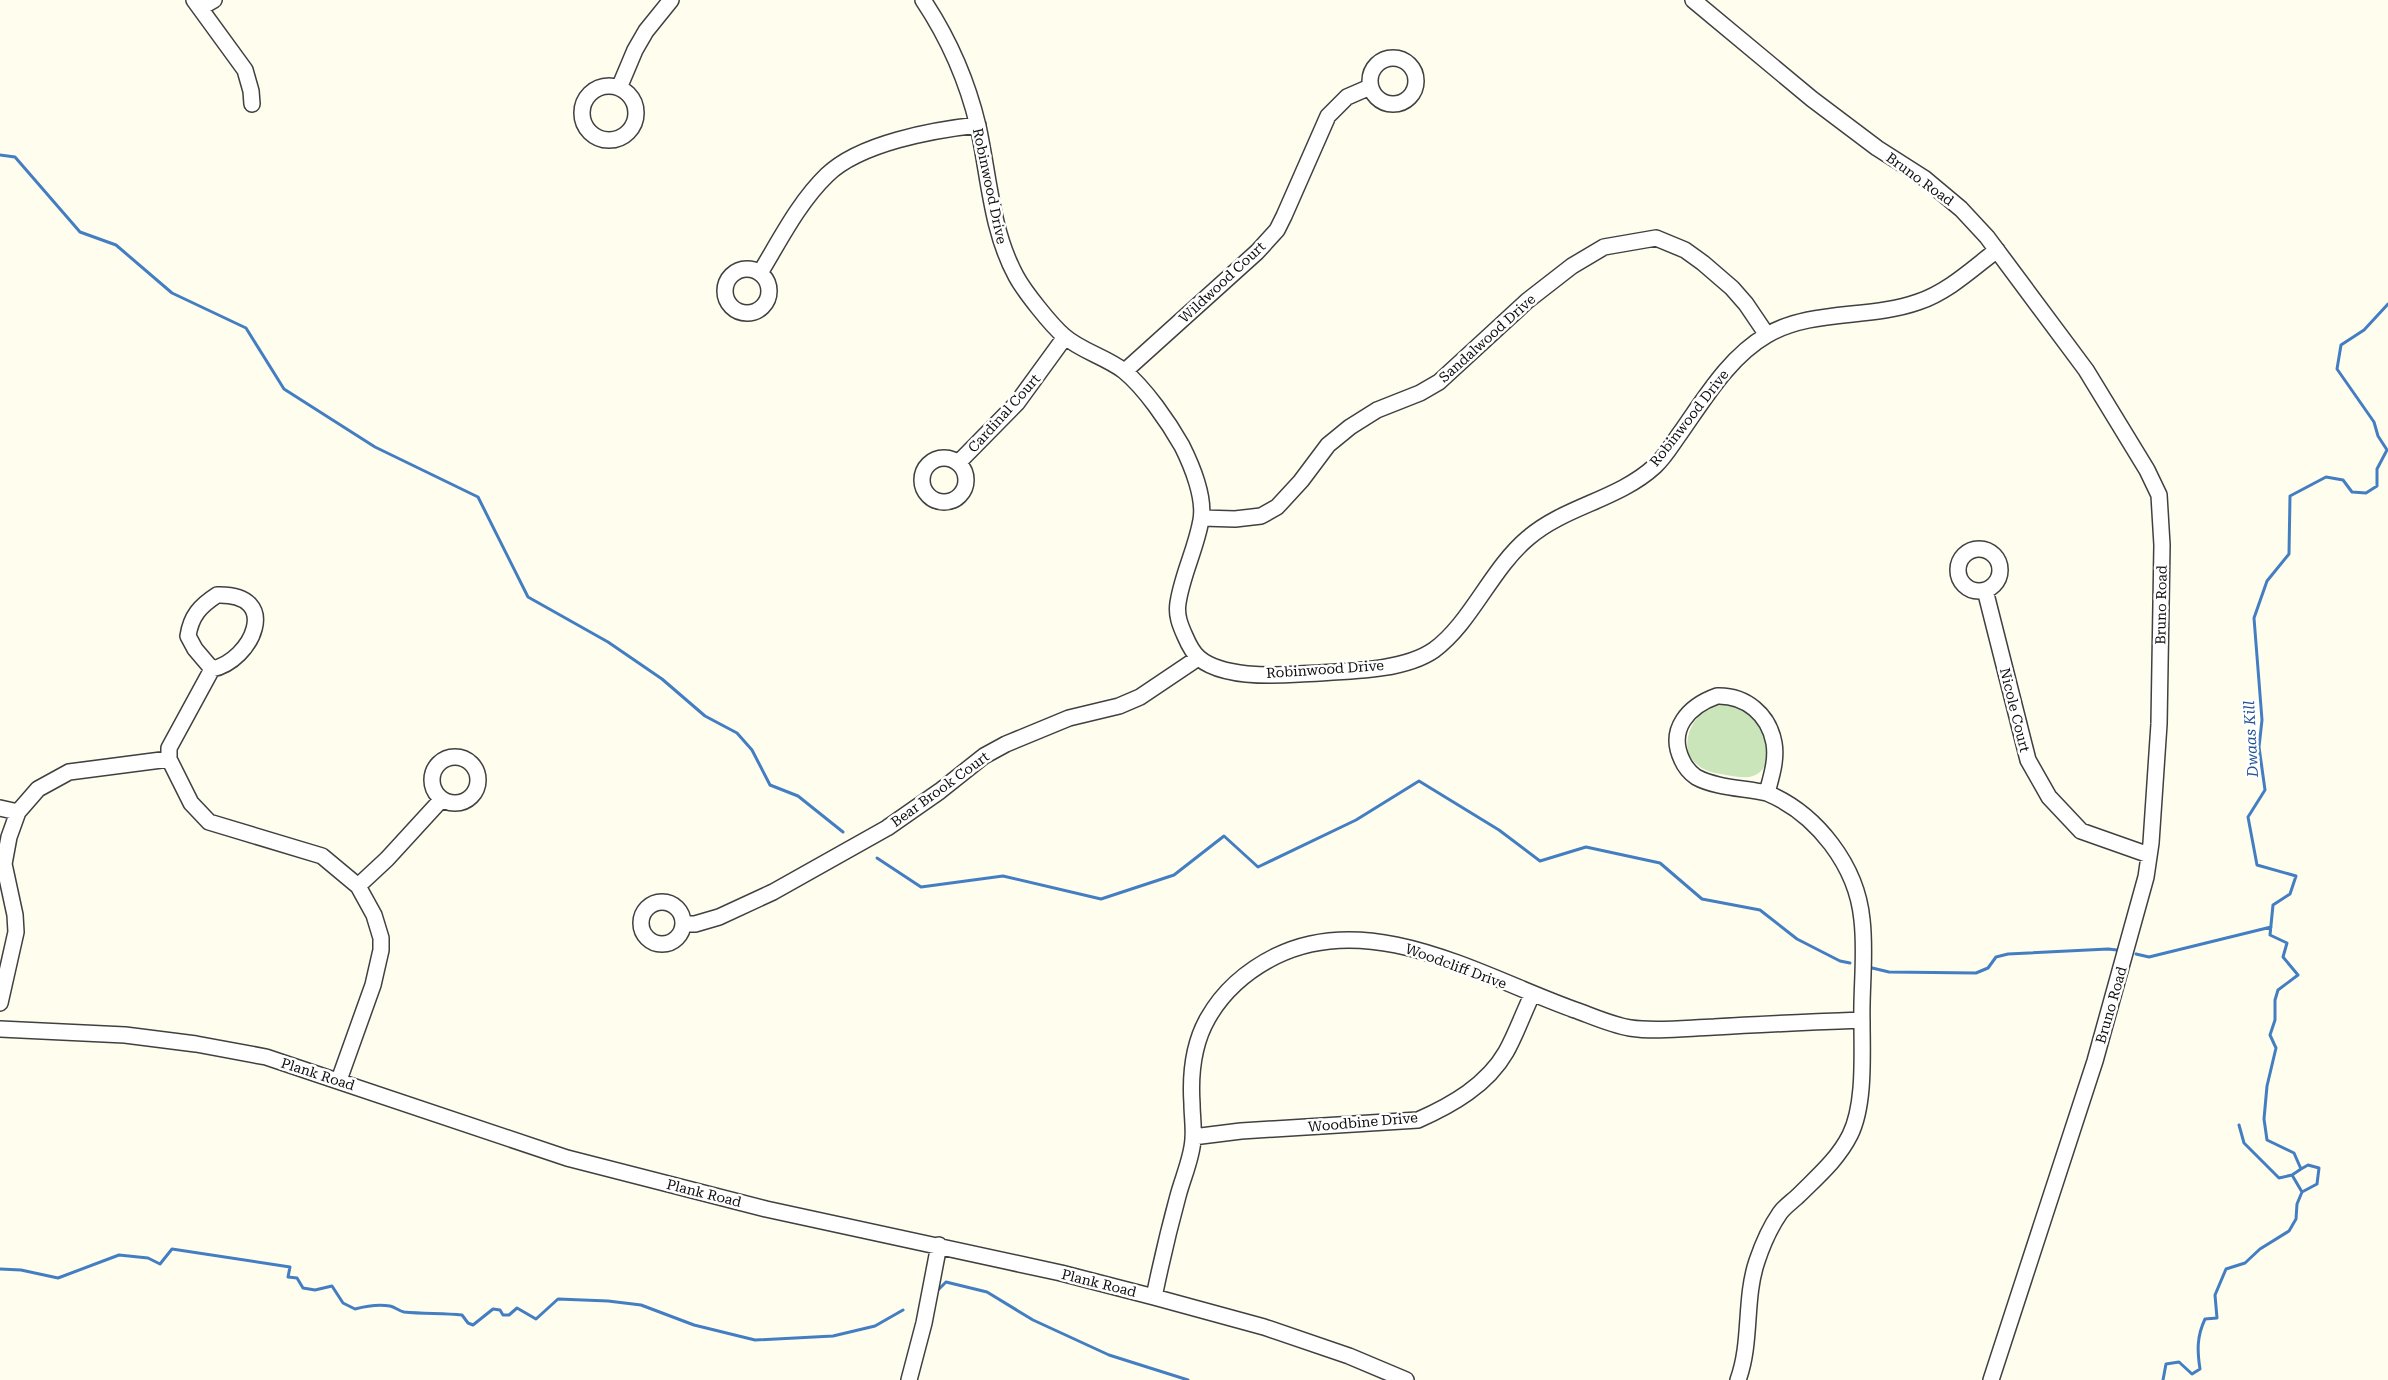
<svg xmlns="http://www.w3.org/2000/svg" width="2388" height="1380" font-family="'Roboto Serif',serif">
  <rect width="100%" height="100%" fill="#fefdee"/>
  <!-- green -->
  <path fill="#cbe5ba" d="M1724,703C1734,704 1744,708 1752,714C1769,726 1777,768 1753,776C1745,779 1734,776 1726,775C1708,772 1699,770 1688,754C1684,727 1699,710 1724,703Z"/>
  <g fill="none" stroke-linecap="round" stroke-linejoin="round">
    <!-- stream -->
    <path stroke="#447ec2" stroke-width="3" d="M0,155L15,157L80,232L116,245L172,293L246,328L284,389L375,447L478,497L528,597L608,642L662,679L705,716L737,733L752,750L770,785L798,796L843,832
      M877,858L921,887L1003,876L1101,899L1174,875L1224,836L1258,867L1356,820L1419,781L1499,830L1540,861L1586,847L1660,863L1702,899L1760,910L1797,939L1840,961L1850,963
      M2136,954L2149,957L2271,927
      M1868,967L1889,972L1976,973L1988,968L1996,957L2008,954L2108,949L2117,950
      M2239,1125L2244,1143L2279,1178L2292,1175
      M2301,1169L2308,1165L2319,1168L2317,1184L2302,1192
      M0,1269L21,1270L58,1278L119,1255L148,1258L160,1264L172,1249L290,1267L288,1277L297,1278L303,1288L315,1290L332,1286L343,1303L355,1309C366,1306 378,1304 390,1306C395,1307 399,1311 404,1312C424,1314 443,1313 462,1315L468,1323L473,1325L493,1309L500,1310L503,1315H509L517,1308L536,1319L558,1299L608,1301L641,1305L694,1325L755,1340L833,1336L875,1326L903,1310
      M938,1290L946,1282L987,1292L1033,1320L1109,1355L1188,1380
      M2163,1380L2166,1364L2179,1362L2192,1374L2200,1369C2197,1350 2197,1336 2205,1319L2217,1318L2215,1295L2226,1269L2245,1263L2260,1249L2289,1231L2296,1219L2297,1204L2302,1192L2292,1175L2301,1169L2294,1153L2267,1140L2264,1119L2267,1086L2276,1048L2270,1035L2275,1020V1000L2278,990L2298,975L2283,957L2287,943L2270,935L2273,905L2290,894L2296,876L2257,865L2248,817L2265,790L2259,747L2262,720L2254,618L2267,581L2289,554L2290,496L2326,477L2343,480L2352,492L2366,493L2377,486V469L2387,450L2378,436L2374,422L2337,369L2341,345L2364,330L2388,304"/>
    <!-- minor casing -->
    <g stroke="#404040" stroke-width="18">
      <path id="minor" d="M194,0L245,70L251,91L252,104
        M923,0C949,39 967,80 978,126C989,176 991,230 1016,276C1024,291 1051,325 1064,336C1081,351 1106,357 1124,371C1145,388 1169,423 1182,446C1192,466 1205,498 1201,520C1196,549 1182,575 1178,603C1176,615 1180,625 1185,636C1188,643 1193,653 1199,658C1221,677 1272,676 1299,674C1339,671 1401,673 1434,650C1471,623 1491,569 1528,538C1565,506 1618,500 1655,466C1665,457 1673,443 1681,432C1705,398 1729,357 1767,335C1811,309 1870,319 1918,302C1948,292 1972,269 1997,250
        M1693,0L1812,99L1877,148L1924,178L1961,209L1987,237L2086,370L2147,470L2159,495L2162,545L2159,724L2151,843L2146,877L2095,1061L1991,1380
        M200,8L214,0
        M1370 81a23 23 0 1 1 46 0a23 23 0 1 1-46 0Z
        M582 113a27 27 0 1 1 54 0a27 27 0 1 1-54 0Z
        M619,88L635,50L646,31L671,0
        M725 291a22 22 0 1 1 44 0a22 22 0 1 1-44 0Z
        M760,273C780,240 799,202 827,175C860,143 933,130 978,125
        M1125,371L1257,252L1277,230L1284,216L1328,116L1347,97L1370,87
        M922 480a22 22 0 1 1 44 0a22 22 0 1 1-44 0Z
        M958,463L1017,403L1065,337
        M1202,518L1235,519L1261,516L1277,507L1301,481L1328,445L1350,427L1377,410L1420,393L1439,382L1527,301L1572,266L1604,247L1656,238L1685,250L1703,263L1732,288L1746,304L1767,335
        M1958 570a21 21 0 1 1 42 0a21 21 0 1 1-42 0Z
        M1985,590L2028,760L2049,797L2081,831L2149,855
        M217,595C283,593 252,661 212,669L195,649L188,636C191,616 200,606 217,595Z
        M212,669L169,748V759L191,803L209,822L322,856L358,886L374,915L381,938V950L373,985L339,1080
        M1717,696C1746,695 1769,715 1774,743C1777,760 1771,777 1767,793C1745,788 1716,788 1696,777C1689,772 1685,767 1682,760C1667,729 1689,706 1717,696Z
        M432 780a23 23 0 1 1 46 0a23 23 0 1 1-46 0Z
        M0,808L18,812
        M358,886L387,859L442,799
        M641 923a21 21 0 1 1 42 0a21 21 0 1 1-42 0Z
        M683,924H695L719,917L773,892L887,828L940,791L984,756L1006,744L1069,718L1119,706L1140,697L1198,658
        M0,1003L16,932L15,915L4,864L9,837L18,812L38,789L69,772L169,759
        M0,1029L125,1035L196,1044L266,1057L567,1158L766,1209L1061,1273L1154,1297L1264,1327L1349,1356L1406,1380
        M1193,1137L1241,1131L1418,1120C1452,1105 1487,1085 1506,1052C1516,1034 1523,1014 1532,995
        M1154,1297C1161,1263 1169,1229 1178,1196C1183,1177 1192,1158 1193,1139C1194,1127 1192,1115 1192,1104C1190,1074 1193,1044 1208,1018C1224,990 1248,970 1276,956C1374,908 1486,979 1578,1011C1594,1017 1612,1025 1630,1028C1656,1032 1687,1028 1714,1027C1763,1024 1812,1022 1862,1020
        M909,1380L924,1323L939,1245
        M1738,1380C1752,1342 1744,1299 1757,1261C1762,1246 1771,1226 1780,1213C1785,1206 1793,1201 1799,1195C1818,1176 1838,1159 1850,1135C1865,1105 1862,1055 1862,1022C1861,989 1866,954 1862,920C1857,866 1817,814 1767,793"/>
    </g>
    <!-- minor -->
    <use href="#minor" stroke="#fff" stroke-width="15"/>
  </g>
  <g text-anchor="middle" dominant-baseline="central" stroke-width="5" stroke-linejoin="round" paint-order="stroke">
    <!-- street labels -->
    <g font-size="14" fill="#0d0d0d" stroke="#fff">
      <text transform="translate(1920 179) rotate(36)">Bruno Road</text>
      <text transform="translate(990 186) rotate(78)">Robinwood Drive</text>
      <text transform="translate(1222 282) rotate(-43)">Wildwood Court</text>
      <text transform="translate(1487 338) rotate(-42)">Sandalwood Drive</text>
      <text transform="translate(1004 413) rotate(-48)">Cardinal Court</text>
      <text transform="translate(1689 418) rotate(-52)">Robinwood Drive</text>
      <text transform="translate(2161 605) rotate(-89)">Bruno Road</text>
      <text transform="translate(1325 669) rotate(-4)">Robinwood Drive</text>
      <text transform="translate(2015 710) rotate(76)">Nicole Court</text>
      <text transform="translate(940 789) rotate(-36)">Bear Brook Court</text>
      <text transform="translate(1456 966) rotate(20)">Woodcliff Drive</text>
      <text transform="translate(2111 1005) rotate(-74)">Bruno Road</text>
      <text transform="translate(318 1074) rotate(18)">Plank Road</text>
      <text transform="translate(1363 1122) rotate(-5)">Woodbine Drive</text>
      <text transform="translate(704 1193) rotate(14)">Plank Road</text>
      <text transform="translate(1099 1283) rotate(14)">Plank Road</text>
    </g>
    <!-- water labels -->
    <g font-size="15" font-style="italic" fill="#215294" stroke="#fff">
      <text transform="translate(2251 739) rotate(-93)">Dwaas Kill</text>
    </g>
  </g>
</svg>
